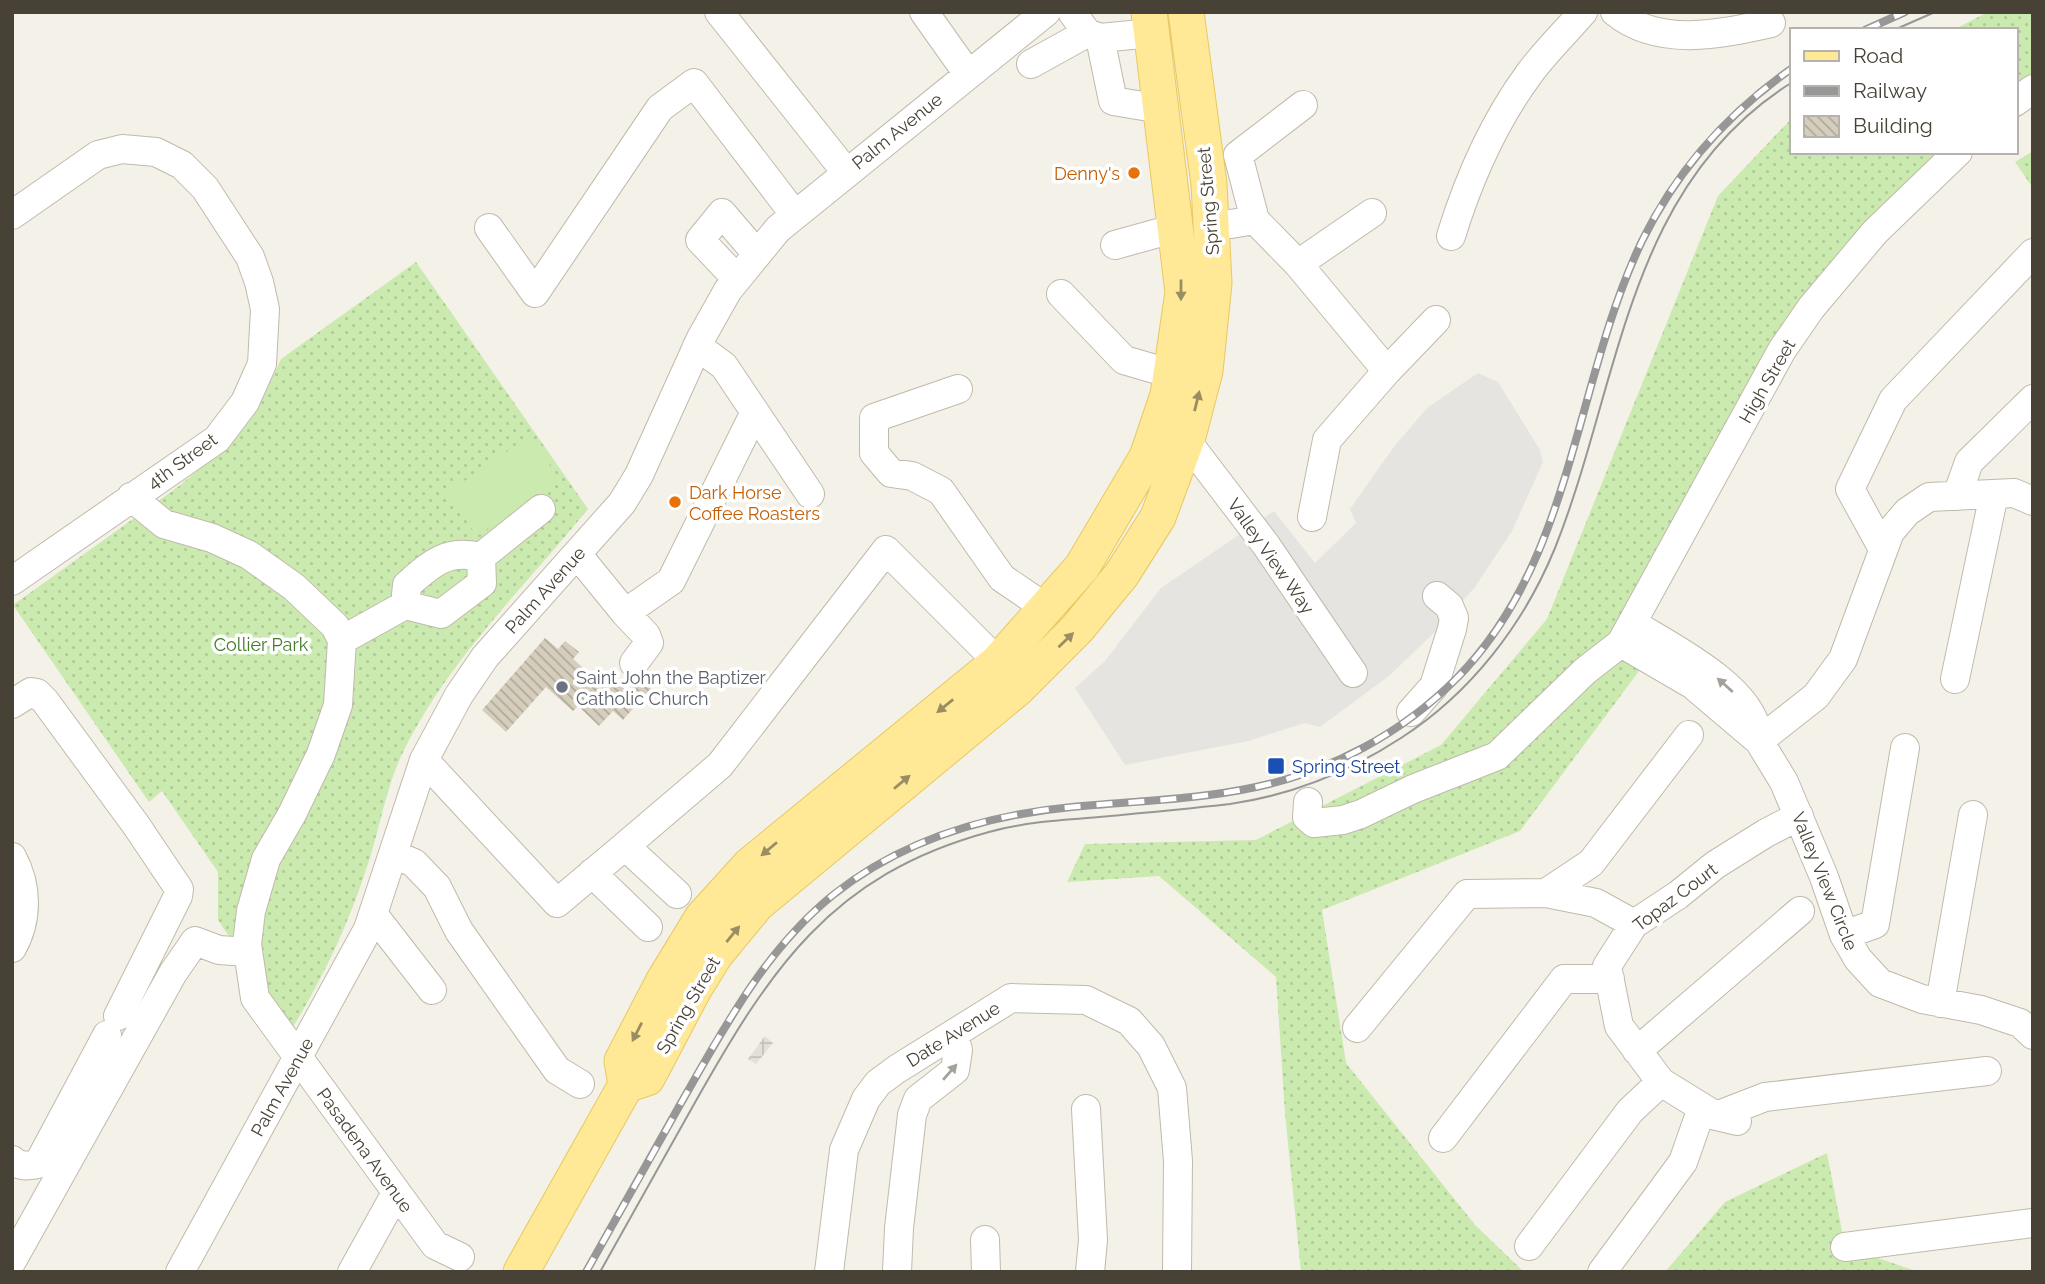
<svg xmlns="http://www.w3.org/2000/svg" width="2045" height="1284" font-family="Raleway,sans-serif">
  <defs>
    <pattern id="industrial-grid" width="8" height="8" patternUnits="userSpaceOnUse" patternTransform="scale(1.75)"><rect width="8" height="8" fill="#e4e0d9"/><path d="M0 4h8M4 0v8" fill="none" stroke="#c5c1bb"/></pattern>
    <pattern id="grass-dots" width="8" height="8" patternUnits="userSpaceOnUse" patternTransform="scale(1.75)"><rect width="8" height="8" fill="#cbeab0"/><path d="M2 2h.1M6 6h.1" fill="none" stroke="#b0ca98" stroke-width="1.8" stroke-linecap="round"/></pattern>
    <pattern id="building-back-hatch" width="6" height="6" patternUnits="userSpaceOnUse" patternTransform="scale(1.75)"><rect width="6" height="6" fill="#d6cebd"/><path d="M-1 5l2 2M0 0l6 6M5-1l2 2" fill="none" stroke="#b0a99a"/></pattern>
  </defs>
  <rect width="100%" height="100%" fill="#f4f1e8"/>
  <!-- industrial -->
  <path fill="url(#industrial-grid)" d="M765,1036L773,1043L756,1064L748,1059Z"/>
  <!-- grass -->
  <path fill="url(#grass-dots)" d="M1988,12H2033V107L2015,120V30H1953Z
    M1791,119V152H1971L1843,268L1621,643L1645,663L1520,831L1322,910L1346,1063L1475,1225L1524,1272H1301L1285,1113L1276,977L1159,876L1067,882L1085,844L1256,840L1441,745L1547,619L1718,196Z
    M2033,151V188L2015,162Z
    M416,262L588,509C525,586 450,659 405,748C386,785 381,825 368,864C349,923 325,974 293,1027L280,1011L218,920V872L162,791L149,802L13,605L179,486L232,441L259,407L281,359Z
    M1827,1153L1845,1247L1919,1272H1665L1725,1202Z"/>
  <!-- pitch -->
  <path fill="#cbeab0" d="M529,436L559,478L477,536L447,493Z"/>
  <!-- parking -->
  <path fill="#e5e4e0" d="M1478,373L1498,382L1540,450L1543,462L1512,531L1475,587L1438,629L1389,676L1320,727L1305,723L1248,741L1125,765L1075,688L1105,661L1161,588L1274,511L1315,563L1356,523L1350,509L1393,448L1427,408Z"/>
  <!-- building -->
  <path fill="url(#building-back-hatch)" d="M545,638L558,649L565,641L579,652L573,659L595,679L600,674L605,679L609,675L627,691L641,678L651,688L623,720L613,711L599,726L578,706L573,711L546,687L506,732L482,710Z"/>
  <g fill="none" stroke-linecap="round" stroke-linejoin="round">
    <!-- minor casing -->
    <g stroke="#c0baaa" stroke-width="30">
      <path id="minor" d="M719,12L846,172
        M924,12L968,74
        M1072,12L1087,33
        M1615,12C1659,48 1721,34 1771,23
        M1152,33L1100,38L1113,101L1161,109
        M1031,64L1087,33L1100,38
        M2015,102L2033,89
        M12,215L98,155L122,149L156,152L182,165L205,188L250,257L259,282L265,309L262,364L245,402L217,439L12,581
        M1255,220L1298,264L1372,213
        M1211,223L1231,224L1255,220L1238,155L1303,105
        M489,228L535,293L660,108L694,83L795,215
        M1451,236C1469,178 1493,123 1529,74C1545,52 1565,33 1583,12
        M1115,245L1176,228
        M1298,264L1387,371L1436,320
        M737,279L700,240L722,213L757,254
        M1061,294L1124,360L1172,374
        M697,346L724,366L810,494
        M958,389L874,418V453L891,473L912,476L941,491L1002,578L1046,608
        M1186,440L1266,545L1353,673
        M1957,496L1969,462L2033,399
        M131,497L164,524L212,538L249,555L294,587L335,626L342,640L338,705L321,754L292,814L266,859L251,911L247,944L255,998L435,1245L460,1257
        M1312,517L1327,440L1387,371
        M1883,549L1850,489L1893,400L2033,253
        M577,554L625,613
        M481,557L541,509
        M1632,623C1669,646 1750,686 1757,732
        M342,640L405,605L441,614L482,583L481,557C447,549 432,563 407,585L405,605
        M1621,643L1693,685L1759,741L1784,782L1824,877L1844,935L1858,959L1880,983L1922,999L1981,1010L2020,1023L2033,1035
        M634,663L649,643L646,635L625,613L671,581L755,412
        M1955,679L1994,494
        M12,704L31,692L37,693L45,701L136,825L179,889L178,896L118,1016
        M1411,712L1434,686L1452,629L1454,618L1449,606L1437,596
        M1759,741L1816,696L1843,659L1890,532L1907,512L1929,497L2014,493L2033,501
        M424,760L557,903L625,846
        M1308,802L1307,817L1314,823L1343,820L1361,814L1413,789L1497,756L1585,671L1621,643L1782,350L1811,308L1875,232L1958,152
        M393,854L414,863L437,887L459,931L557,1070L580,1084
        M12,857C28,886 28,920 12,948
        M592,873L648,927
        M1546,893L1596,903L1634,924
        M677,894L625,846L720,765L886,550L998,662
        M373,914L432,990
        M1844,935L1875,924L1905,748
        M1940,1003L1973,815
        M1357,1028L1467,894L1546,893L1591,863L1689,735
        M1637,1051L1800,911
        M1086,1109L1093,1240L1090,1272
        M1716,1116L1765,1097L1987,1071
        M1737,1121L1716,1116L1661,1082L1619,1026L1607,966L1634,924L1678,895L1715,865L1766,833L1799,816
        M1443,1138L1564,979H1610
        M12,1160C20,1167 27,1166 38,1164L107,1035
        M985,1240L986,1272
        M1529,1246L1630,1111L1661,1082
        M1845,1247L2033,1223
        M12,1261L173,973L195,941L219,950L248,952
        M180,1272L368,929L424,760L459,695L485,657L622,503L639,475L701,338L728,290L778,229L1046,12
        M352,1272L396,1193
        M829,1272L844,1150L866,1099L878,1083L897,1069L1011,998L1086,1000L1129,1021L1151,1046L1172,1088L1178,1161L1177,1272
        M897,1272L899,1228L912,1115L918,1099L955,1070L958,1050L954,1034
        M1602,1272L1683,1162L1702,1108"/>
    </g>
    <!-- major casing -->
    <g stroke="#e7c963" stroke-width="37">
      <path id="major" d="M626,1085L647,1078L694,989L715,955L757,904L1018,688L1077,629L1122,574L1158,517L1188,436L1205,371L1214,283L1209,184L1186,12
        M521,1272L626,1085L622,1061L663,982L702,918L750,865L998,662L1082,567L1147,457L1168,395L1183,292L1149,12"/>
    </g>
    <!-- minor -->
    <use href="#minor" stroke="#fff" stroke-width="28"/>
    <!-- major -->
    <use href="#major" stroke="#ffe996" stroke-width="35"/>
    <!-- tram -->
    <path stroke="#979797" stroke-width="2" d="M1894,30L1935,12
      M600,1272C631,1216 662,1161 693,1106C769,971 830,875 989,832C1025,822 1062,820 1099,817C1143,813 1186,809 1230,804C1292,795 1349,772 1401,738C1471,693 1524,624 1555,548C1620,386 1626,186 1791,83"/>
    <!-- rail casing -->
    <g stroke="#979797" stroke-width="8">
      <path id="rail" d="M1865,30L1905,12
        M586,1272C618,1215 650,1159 681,1103C724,1028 765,950 833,895C902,840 986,815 1072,807C1133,801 1196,800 1256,787C1331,771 1401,734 1456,679C1574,560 1573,385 1642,241C1677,170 1727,114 1791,69"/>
    </g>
    <!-- rail -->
    <use href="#rail" stroke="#fff" stroke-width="5" stroke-dasharray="16" stroke-linecap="butt"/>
  </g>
  <!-- one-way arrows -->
  <defs><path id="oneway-solid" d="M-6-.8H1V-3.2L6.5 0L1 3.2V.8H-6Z" transform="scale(1.75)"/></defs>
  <g fill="#9a8d61">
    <use href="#oneway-solid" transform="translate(1181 290) rotate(90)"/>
    <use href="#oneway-solid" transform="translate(1197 401) rotate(-76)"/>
    <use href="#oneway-solid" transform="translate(1066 640) rotate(-44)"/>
    <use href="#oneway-solid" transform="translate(945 706) rotate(141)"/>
    <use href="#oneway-solid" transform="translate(902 782) rotate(-40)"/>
    <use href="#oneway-solid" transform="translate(769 849) rotate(140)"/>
    <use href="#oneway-solid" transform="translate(733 934) rotate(-51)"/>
    <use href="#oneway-solid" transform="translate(637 1032) rotate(117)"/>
  </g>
  <g fill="#a4a09a">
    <use href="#oneway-solid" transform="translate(1725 685) rotate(-138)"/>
    <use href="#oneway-solid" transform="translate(950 1072) rotate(-49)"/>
  </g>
  <!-- markers -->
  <g fill="#e8710a" stroke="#fff" stroke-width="2.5">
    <circle cx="1134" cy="173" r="7"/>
    <circle cx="675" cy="502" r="7"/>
  </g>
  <circle fill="#6b7280" stroke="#fff" stroke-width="2.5" cx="562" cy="687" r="7"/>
  <rect fill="#1a4fb4" stroke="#fff" stroke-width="2.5" x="1267" y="757" width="18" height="18" rx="3.5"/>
  <g text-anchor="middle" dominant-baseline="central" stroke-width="7" stroke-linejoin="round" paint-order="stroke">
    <!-- street labels -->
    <g font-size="18" fill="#484236" stroke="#fff">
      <text transform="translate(897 131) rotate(-39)">Palm Avenue</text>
      <text transform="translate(1208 201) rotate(-95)">Spring Street</text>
      <text transform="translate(1767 381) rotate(-60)">High Street</text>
      <text transform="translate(182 461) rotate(-36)">4th Street</text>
      <text transform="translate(1271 556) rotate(55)">Valley View Way</text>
      <text transform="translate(545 590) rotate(-48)">Palm Avenue</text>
      <text transform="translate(1825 881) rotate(68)">Valley View Circle</text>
      <text transform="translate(1675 897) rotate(-37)">Topaz Court</text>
      <text transform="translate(688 1005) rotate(-60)">Spring Street</text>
      <text transform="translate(953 1034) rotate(-32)">Date Avenue</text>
      <text transform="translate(282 1087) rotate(-61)">Palm Avenue</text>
      <text transform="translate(365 1150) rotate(54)">Pasadena Avenue</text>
    </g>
    <!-- food labels -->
    <g font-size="18" fill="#c56008" stroke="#fff" text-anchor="end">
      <text x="1120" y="173">Denny's</text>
      <text x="689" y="492" text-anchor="start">Dark Horse<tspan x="689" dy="21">Coffee Roasters</tspan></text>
    </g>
    <!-- park labels -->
    <g font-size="18" fill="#417c27" stroke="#fff">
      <text x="261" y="644">Collier Park</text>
    </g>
    <!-- worship labels -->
    <g font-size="18" fill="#5b616d" stroke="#fff" text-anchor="start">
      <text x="576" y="677">Saint John the Baptizer<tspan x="576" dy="21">Catholic Church</tspan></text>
    </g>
    <!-- transit labels -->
    <g font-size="18" fill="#164399" stroke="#fff" text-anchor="start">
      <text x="1292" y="766">Spring Street</text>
    </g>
  </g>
  <!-- border -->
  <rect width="2045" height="1284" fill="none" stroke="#484236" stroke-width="28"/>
  <!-- legend -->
  <rect x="1790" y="28" width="228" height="126" fill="#ffffff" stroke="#b6b3af" stroke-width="2"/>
  <rect x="1804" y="51" width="35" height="10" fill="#ffe996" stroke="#b6b3af" stroke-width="2"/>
  <text x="1853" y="63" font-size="21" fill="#484236">Road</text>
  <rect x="1804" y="86" width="35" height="10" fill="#979797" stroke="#b6b3af" stroke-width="2"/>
  <text x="1853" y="98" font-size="21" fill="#484236">Railway</text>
  <rect x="1804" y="116" width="35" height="21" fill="url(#building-back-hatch)" stroke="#b6b3af" stroke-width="2"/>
  <text x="1853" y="133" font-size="21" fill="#484236">Building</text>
</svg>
